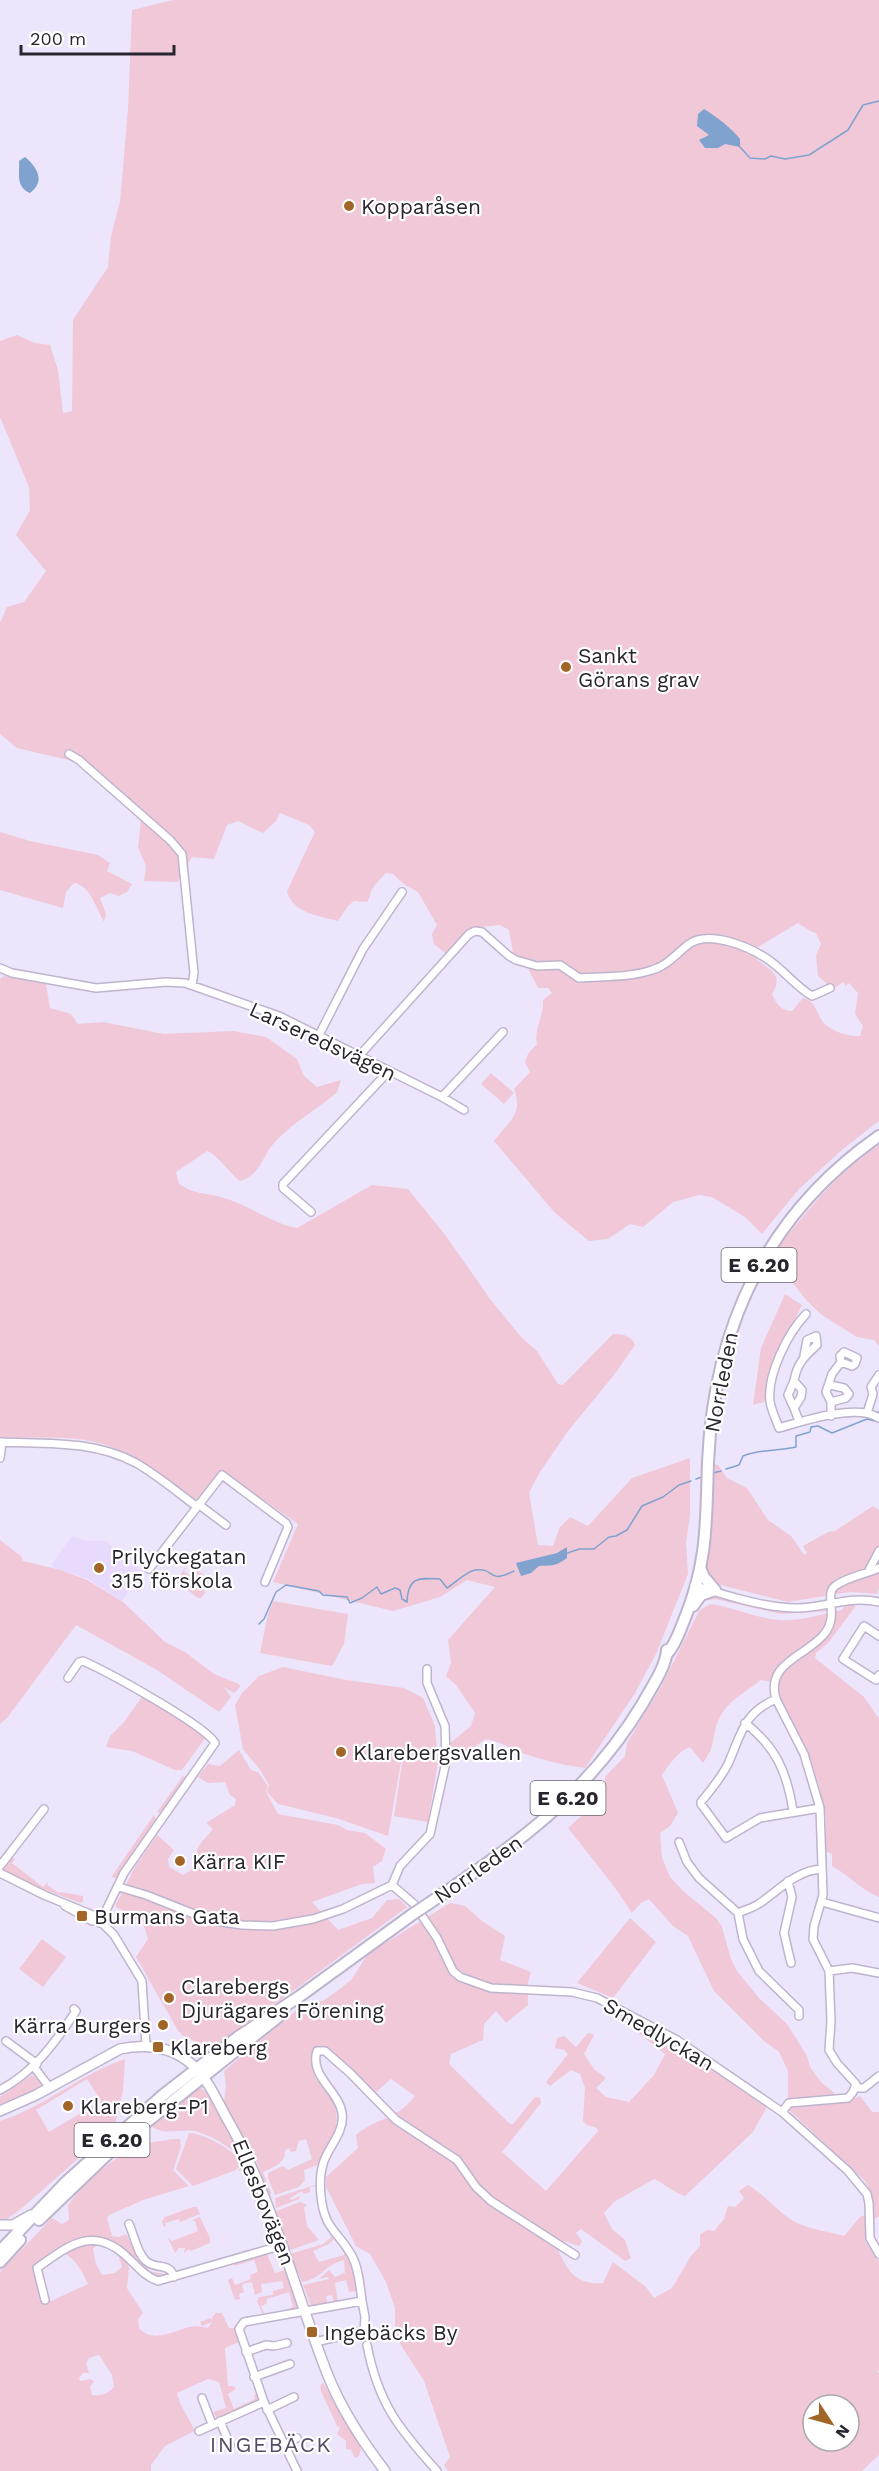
<svg xmlns="http://www.w3.org/2000/svg" width="879" height="2471" font-family="'Work Sans',sans-serif">
  <rect width="100%" height="100%" fill="#ede5fb"/>
  <!-- built -->
  <path fill="#e8dafd" d="M72,1536L86,1541H106L143,1571L122,1601L88,1579L53,1567L52,1564Z"/>
  <!-- green -->
  <path fill="#f0c8d8" fill-rule="evenodd" d="M173,0H879V1121L843,1149L799,1189L762,1234L745,1217L712,1197L699,1195L673,1202L643,1227L630,1224L608,1239L589,1241L555,1213L494,1141C508,1122 524,1114 514,1089L530,1072L525,1062L528,1054L537,1044C533,1031 544,1017 543,1000L552,993L548,988H538L524,960L513,953L509,930L500,925L470,928L446,954L434,944L432,934L437,925L418,892L404,884L393,874L386,873C381,878 376,883 372,889C370,893 370,898 367,902L354,901L348,906L338,921C318,916 293,913 287,891L315,832L309,825L280,813L276,821L263,833L238,821L227,825L214,859L192,857L177,882L144,881L146,866L138,847L141,820L81,763L17,748L0,734V623L7,607L24,602L46,571L16,535L30,510L29,487L0,417V341L17,335L35,343L50,345L58,370L63,413L72,411L73,320L108,267L111,236L120,202L128,109L132,10ZM798,923L810,931L816,933L821,944L816,955L818,976L828,985L836,987L843,982L846,986L849,983L858,993L855,1014L863,1026L860,1036C848,1037 827,1030 821,1019C815,1009 815,1001 803,998L792,1011C782,1011 776,1004 772,994C787,970 762,969 752,954L758,947Z
    M0,832L30,841L98,855L110,863L107,871L132,884L127,892L119,896L110,893L100,898L106,914L104,922C96,908 90,885 74,883L66,892L63,908L0,890Z
    M4,976L46,984L50,1008L71,1014L78,1024L103,1022L164,1034L233,1031L266,1037L297,1059L304,1076L317,1087L341,1080L337,1092C318,1109 293,1122 275,1142C262,1156 260,1176 240,1181C229,1173 217,1154 207,1151L176,1172L179,1184C198,1196 205,1192 224,1198C249,1205 271,1223 297,1228L372,1185L408,1189L446,1236L490,1299L521,1337L537,1351L558,1384L563,1385L613,1334C622,1334 631,1335 635,1345L614,1375L568,1431L540,1472L529,1493L538,1545L553,1546L560,1527L570,1517L588,1526L632,1478L690,1458V1516L686,1543L688,1574L656,1654L635,1693L585,1768C565,1766 544,1760 525,1754C511,1749 500,1741 485,1739L462,1757H449V1744L471,1726L475,1713L456,1685L446,1676L451,1663L448,1640L495,1587L467,1580L440,1597L393,1611L273,1582L298,1524L221,1470L196,1500C167,1480 140,1456 106,1445C73,1434 34,1439 0,1437V979Z
    M491,1073L514,1093L504,1104L481,1084Z
    M879,1145V1346L874,1340L857,1337L822,1315L807,1301L771,1256C804,1215 835,1174 879,1145Z
    M785,1294L802,1305L779,1351L768,1401L753,1405L761,1348Z
    M714,1464L718,1465L727,1478L747,1488L768,1520L791,1536L804,1555L807,1553L803,1546L828,1532L835,1531L873,1506L879,1510V1588L877,1594L850,1592L788,1602L717,1584L704,1572L711,1514Z
    M0,1540L21,1556L23,1561L61,1570L87,1580L123,1602L165,1642L185,1652L214,1674L239,1684L240,1687L234,1693L224,1687L231,1697L219,1712L157,1670L76,1625L7,1718L0,1724Z
    M188,1564L184,1571L195,1579L198,1574L189,1567L191,1565L209,1579L204,1587L205,1593L201,1598H198L176,1581Z
    M712,1594C751,1607 784,1613 827,1607L829,1611L781,1614L715,1599L700,1601Z
    M273,1601L348,1614L344,1644L332,1666L260,1653L268,1614Z
    M710,1604C732,1607 756,1618 778,1620C799,1622 822,1614 842,1610L845,1605L854,1604L855,1607L829,1642L816,1653L815,1658L864,1697L879,1719V1897C861,1890 849,1875 832,1866V1854L825,1851L826,1818L820,1790L810,1757L778,1697V1683L761,1680C747,1691 726,1702 719,1719C711,1736 717,1744 703,1763L690,1747C678,1751 669,1765 662,1775L678,1813L670,1826L660,1833L662,1858L670,1877L683,1891L716,1918L722,1927L731,1959L737,1971L759,1998L787,2024L807,2056L810,2067L821,2082L845,2102L860,2096L872,2112H879V2217L873,2219C871,2201 876,2197 864,2180L788,2109V2071L779,2052L764,2041L714,1991L688,1936L673,1926L649,1899L641,1903L632,1913L613,1885L568,1828L598,1801L605,1792V1777L625,1756L627,1743L661,1687L699,1611Z
    M283,1667L346,1680L404,1688L423,1698L435,1726L438,1762L428,1822L394,1816L403,1758L428,1761L402,1756L388,1836L336,1818L278,1804L267,1792L269,1785L261,1771L243,1749L235,1705L242,1693L259,1676Z
    M142,1697L182,1719L206,1737L182,1770H175L132,1751L106,1747L110,1736L124,1722Z
    M239,1750L251,1770L258,1772L268,1786L266,1792L278,1814L338,1825L347,1830L365,1833L386,1849L382,1861L373,1867L375,1883L362,1884L312,1902L338,1930L372,1918L387,1900L399,1899L407,1907L293,1991L223,2040L207,2047L182,2035L177,2029L136,1957L148,1939L143,1923L115,1906L135,1867L157,1835L174,1850L168,1859L169,1867L183,1875C200,1867 193,1861 198,1848C201,1842 208,1835 213,1829L206,1823L235,1805L236,1799L230,1795L225,1782L208,1783L198,1777L208,1764L220,1766Z
    M183,1776L188,1778L163,1812L159,1813L157,1812Z
    M154,1815L157,1821L118,1878H113L112,1876Z
    M10,1857L15,1859L12,1863L43,1887L48,1882L47,1885L59,1893L61,1892L83,1896V1902L80,1903L35,1886L4,1871L2,1868Z
    M450,1903L465,1906L482,1921L505,1936L500,1960L531,1972L528,1982V2005L506,2023L496,2011L484,2024L483,2040L451,2054L449,2064L510,2124H513L535,2097L540,2098L541,2103L502,2152L546,2191L598,2131L597,2128L587,2125L583,2121L585,2088L580,2074L571,2070L550,2086L546,2082L568,2054L564,2050L555,2048L557,2038L564,2036L576,2047L588,2033L594,2035L584,2054L594,2069L606,2078L596,2088L606,2097L629,2102L654,2075L665,2054L625,2022C672,2045 729,2072 767,2107L753,2132L685,2196C674,2193 665,2184 654,2179L614,2202L604,2213L612,2229L625,2240L631,2258L625,2261L581,2229L576,2233L582,2241L579,2246L564,2241L557,2248C568,2271 575,2285 603,2283L613,2262L646,2287L654,2298L672,2288L691,2256L700,2246V2235L707,2230L714,2231L724,2219L728,2206L735,2207L744,2198L739,2191L748,2185C764,2194 777,2211 793,2221C807,2229 828,2231 844,2236L860,2217L865,2215V2241L879,2262V2371L876,2370L879,2373V2455L862,2471H448L444,2465L450,2457L424,2381L399,2342L395,2330V2308L386,2282L370,2254L356,2246L326,2187V2177L358,2148L356,2135C377,2117 396,2121 415,2096L391,2079L375,2093L324,2048L320,2046L316,2048C316,2056 313,2066 316,2072C322,2089 341,2104 336,2124L341,2122L329,2148L319,2196L316,2186L310,2187V2192L304,2194L302,2191L290,2198L291,2200L300,2196L299,2199L276,2208L275,2198L318,2184L320,2164L304,2170L305,2180L299,2187L275,2195L268,2178V2173L283,2166L288,2170L312,2159L306,2139L299,2141L296,2151L291,2152L289,2148L285,2150C286,2164 273,2167 263,2172L271,2193L270,2196L256,2161L224,2103L226,2085L224,2071L304,2004L323,2001L337,1991L351,1980L366,1957L374,1950ZM813,2405H849V2441H813Z
    M630,1918L656,1942L613,1998L577,1983Z
    M42,1939L66,1957L43,1987L19,1969Z
    M125,2059L123,2090L115,2126L21,2209L7,2219L0,2220V2121C45,2107 80,2074 125,2059ZM87,2079L101,2101L49,2132L36,2110Z
    M32,2075L40,2081L41,2085L37,2091L0,2107V2097Z
    M201,2088L212,2098L246,2162C234,2150 215,2137 198,2132C181,2127 163,2138 149,2124L195,2089Z
    M189,2133C206,2134 233,2150 243,2163L236,2170L193,2186L176,2169Z
    M172,2139H180L181,2147L173,2170L189,2186L143,2200L109,2215L107,2218L112,2236L119,2237L126,2234L140,2261L149,2268L148,2271L168,2275L170,2271V2275L153,2277L129,2257L127,2262L129,2268L127,2288L143,2313L138,2319L139,2328C154,2345 176,2329 194,2326C198,2326 203,2327 208,2328L212,2322L202,2326L200,2322L211,2318L213,2322L212,2317L216,2313H222L229,2328H237L242,2350L239,2342L225,2348L228,2386H234L236,2389L228,2394L234,2409L255,2399L254,2394L258,2395L259,2400L218,2420L213,2412L226,2408L219,2382L208,2379L177,2393L180,2403L194,2429L202,2427L165,2446L151,2465V2471H0V2272L52,2218L62,2224L69,2220L68,2205C85,2182 112,2157 140,2146C150,2142 162,2141 172,2139ZM96,2246H109L122,2253L119,2258L122,2267L115,2273L102,2275L96,2264L93,2249ZM58,2250C74,2256 81,2269 88,2284L51,2301L40,2291L35,2267ZM99,2355L112,2375L114,2387C108,2394 101,2396 92,2395L90,2386L94,2382L91,2379L80,2381L79,2378L83,2373H89L86,2363L89,2358Z
    M243,2165L247,2166L277,2243L270,2246L273,2244L261,2210L256,2211L261,2207L246,2171H238Z
    M300,2202L307,2205L304,2207L307,2226L319,2240L290,2250L276,2211Z
    M193,2207H197L200,2214L180,2222L179,2219L165,2223L166,2227L163,2226L162,2221L165,2217Z
    M200,2217L210,2238V2243L191,2251L189,2249L184,2253L185,2248H179L175,2253L168,2238L172,2241L198,2231L195,2221L192,2220Z
    M334,2235L336,2237L329,2244L313,2251L319,2262L344,2255V2251L347,2250L357,2279L358,2291L349,2292L346,2280L335,2283L338,2303H334L332,2295L326,2296L328,2305L312,2308L303,2285L329,2279L328,2277L319,2279L329,2270L335,2277L345,2273L344,2260C322,2266 322,2279 302,2282L290,2254L323,2244Z
    M279,2249L298,2309L279,2312L293,2307L289,2292L267,2299L266,2304L261,2306L264,2314H276L263,2315L257,2301L259,2297L273,2295V2291L284,2288L282,2281L261,2284L262,2292L255,2295L252,2282L242,2284L244,2292L239,2294L240,2299L235,2300L228,2280L232,2278L235,2285L251,2279L250,2275L258,2272L254,2260L235,2266L234,2263L267,2254L275,2273L285,2270L281,2258L275,2251Z
    M323,2383L359,2443L361,2450L358,2457L355,2458L351,2450L346,2449V2441L337,2434L340,2427L337,2426L321,2391L320,2386Z"/>
  <!-- water -->
  <path fill="#80a2ce" d="M704,109C718,118 729,126 740,139V147L725,144L718,148H705L699,140L709,135L697,126L698,114Z
    M25,157C37,167 46,181 30,193C15,187 20,173 19,161Z
    M567,1547V1558C554,1567 553,1565 539,1566L531,1573L521,1576L516,1563L557,1553Z"/>
  <g fill="none" stroke-linecap="round" stroke-linejoin="round">
    <!-- stream -->
    <path stroke="#80a2ce" stroke-width="1.5" d="M740,147L750,158L765,159L771,156L785,159L809,155L848,130L863,105L879,101
      M878,1412H879
      M726,1469L739,1465L743,1456C759,1449 779,1451 796,1447V1436L810,1432L811,1427L818,1426L832,1433L867,1419L875,1421
      M713,1473L721,1471
      M696,1479L702,1477
      M565,1554L579,1549H594L609,1537L616,1536L627,1530L642,1506L663,1497L679,1485L691,1481
      M259,1624L264,1619L276,1592L286,1585L319,1591L323,1595L347,1597L350,1603L362,1598L377,1587L381,1594L395,1588L400,1590L402,1599L407,1602C408,1576 419,1578 440,1579L447,1588C455,1583 467,1571 475,1570C496,1567 486,1585 514,1571"/>
    <!-- minor casing -->
    <g stroke="#beb4ce" stroke-width="10">
      <path id="minor" d="M69,754L79,760L170,840L182,854L194,973L192,985
        M0,968L12,973L96,988L166,982L185,983L279,1016L442,1097L464,1110
        M318,1037L363,949L402,892
        M359,1056L469,934L475,931L482,932L509,956L516,960L537,966L560,965L579,978C603,976 628,978 652,970C667,966 677,953 689,944C709,930 747,946 766,958C783,969 795,986 812,996L830,988
        M442,1097L503,1032
        M311,1212L283,1188V1184L388,1072
        M806,1314C788,1333 767,1374 770,1401C771,1410 776,1419 779,1428C803,1421 857,1403 879,1418
        M830,1385L844,1388L849,1394L846,1398L831,1402
        M794,1408L788,1395L794,1381
        M867,1413L873,1394L871,1387L879,1375
        M831,1416V1402L826,1392L832,1374L841,1362L852,1366L855,1364L857,1358L844,1352L840,1356L841,1362
        M799,1421L794,1408L801,1397L802,1390L794,1381C797,1363 805,1356 817,1345L816,1336L807,1340L804,1356
        M0,1442C47,1444 93,1440 136,1463C157,1475 177,1492 196,1506
        M0,1458L2,1442
        M198,1504L226,1525
        M149,1569L222,1475L286,1523L288,1527L265,1582
        M868,1572L879,1551
        M694,1585C724,1595 765,1608 797,1608C825,1608 850,1595 879,1602
        M879,1636L864,1626L843,1659L876,1680L879,1675
        M68,1678L79,1662L83,1661C106,1671 205,1725 215,1743L124,1873L100,1923
        M776,1699C743,1713 741,1735 728,1764C721,1778 711,1790 701,1802V1804L726,1838L760,1818L820,1808
        M745,1723C776,1747 787,1772 793,1811
        M679,1842L687,1862L699,1878L738,1913L743,1939L759,1971L799,2010V2016
        M0,1866L44,1809
        M0,1873L44,1895L95,1916L114,1935L142,1981L146,2046
        M788,1881L792,1897L784,1933L791,1963
        M392,1885L414,1904L437,1938L453,1971L460,1977L491,1988L572,1992L597,1998L677,2040L782,2112L848,2171L867,2194L869,2203L870,2238L879,2254
        M119,1887L146,1895L209,1920L242,1925L273,1926L313,1919L343,1909L392,1885L400,1866L430,1834L446,1762L445,1726L427,1683V1669
        M822,1902L879,1918
        M65,1906L92,1921H98
        M738,1913C745,1910 753,1908 760,1903C779,1890 797,1870 822,1869
        M829,1971L852,1968L879,1973
        M6,2041L37,2064
        M34,2067L50,2088
        M856,2088H864L879,2076
        M0,2090C34,2072 55,2043 76,2011L74,2009
        M782,2112L789,2103L848,2098L853,2092L856,2084L837,2063L829,2050L831,2021L829,1971L813,1939L814,1926L823,1895L820,1808L804,1754L776,1699C765,1662 808,1656 825,1633C839,1615 824,1594 835,1586C847,1577 866,1574 879,1568
        M129,2224C134,2235 137,2253 146,2261C156,2270 170,2262 174,2277
        M45,2300L37,2268C67,2247 92,2225 125,2255C136,2265 144,2276 158,2281L283,2245
        M315,2342L364,2331L365,2317L362,2301
        M367,2345C378,2403 399,2429 437,2471
        M246,2352L266,2345L274,2346L287,2343
        M254,2377L290,2364
        M202,2398L212,2424
        M267,2410L294,2397
        M220,2421L230,2445
        M199,2431L264,2402
        M284,2445L297,2438
        M297,2471L264,2402L239,2329L244,2322L362,2301C360,2287 359,2269 352,2256C338,2231 324,2229 321,2196C320,2186 320,2174 323,2164C328,2147 345,2132 342,2113C339,2091 309,2076 317,2051H325L350,2073L396,2120L457,2160L476,2187L491,2201L575,2255"/>
    </g>
    <!-- major casing -->
    <g stroke="#beb4ce" stroke-width="12">
      <path id="major" d="M0,2111L36,2095L120,2049C144,2044 169,2046 189,2062C206,2076 215,2096 225,2115C272,2196 293,2286 327,2373C341,2409 362,2441 385,2471
        M0,2225H13L31,2215"/>
    </g>
    <!-- highway casing -->
    <g stroke="#beb4ce" stroke-width="14">
      <path id="highway" d="M693,1606L701,1595L715,1590L704,1577L701,1570
        M667,1654C676,1644 680,1630 685,1618C708,1561 706,1520 708,1462C714,1327 767,1214 879,1136
        M428,1904C515,1845 587,1796 643,1703C651,1688 666,1667 667,1650
        M39,2220L114,2148L283,2013
        M0,2251L66,2182L163,2095L238,2037L300,1996L413,1914
        M0,2262L20,2240"/>
    </g>
    <!-- minor -->
    <use href="#minor" stroke="#fff" stroke-width="7"/>
    <!-- major -->
    <use href="#major" stroke="#fff" stroke-width="9"/>
    <!-- highway -->
    <use href="#highway" stroke="#fff" stroke-width="10"/>
    <!-- highway-bridge casing -->
    <g stroke="#beb4ce" stroke-width="14" stroke-linecap="butt">
      <path id="highway-bridge" d="M413,1914L428,1904"/>
    </g>
    <!-- highway-bridge -->
    <use href="#highway-bridge" stroke="#fff" stroke-width="10"/>
  </g>
  <!-- markers -->
  <g fill="#a16627" stroke="#fff" stroke-width="2">
    <circle cx="349" cy="206" r="6"/>
    <circle cx="566" cy="667" r="6"/>
    <circle cx="99" cy="1568" r="6"/>
    <circle cx="341" cy="1752" r="6"/>
    <circle cx="180" cy="1861" r="6"/>
    <rect x="76" y="1910" width="12" height="12" rx="3"/>
    <circle cx="169" cy="1998" r="6"/>
    <circle cx="163" cy="2025" r="6"/>
    <rect x="152" y="2041" width="12" height="12" rx="3"/>
    <circle cx="68" cy="2106" r="6"/>
    <rect x="306" y="2326" width="12" height="12" rx="3"/>
  </g>
  <g text-anchor="middle" dominant-baseline="central" stroke-width="4.5" stroke-linejoin="round" paint-order="stroke">
    <!-- shield labels -->
    <g fill="#fff" stroke="#69666d" stroke-width="1.5">
      <rect x="721.5" y="1248" width="75" height="34" rx="4.5"/>
      <rect x="530.5" y="1781" width="75" height="34" rx="4.5"/>
      <rect x="74.5" y="2123" width="75" height="34" rx="4.5"/>
    </g>
    <g font-size="20" font-weight="bold" fill="#29252f">
      <text x="759" y="1265">E 6.20</text>
      <text x="568" y="1798">E 6.20</text>
      <text x="112" y="2140">E 6.20</text>
    </g>
    <!-- poi labels -->
    <g font-size="21" fill="#29252f" stroke="#fff" text-anchor="start">
      <text x="361" y="206">Kopparåsen</text>
      <text x="578" y="655">Sankt<tspan x="578" dy="24">Görans grav</tspan></text>
      <text x="111" y="1556">Prilyckegatan<tspan x="111" dy="24">315 förskola</tspan></text>
      <text x="353" y="1752">Klarebergsvallen</text>
      <text x="192" y="1861">Kärra KIF</text>
      <text x="94" y="1916">Burmans Gata</text>
      <text x="181" y="1986">Clarebergs<tspan x="181" dy="24">Djurägares Förening</tspan></text>
      <text x="151" y="2025" text-anchor="end">Kärra Burgers</text>
      <text x="170" y="2047">Klareberg</text>
      <text x="80" y="2106">Klareberg-P1</text>
      <text x="324" y="2332">Ingebäcks By</text>
    </g>
    <!-- street labels -->
    <g font-size="21" fill="#29252f" stroke="#fff">
      <text transform="translate(323 1041) rotate(25)">Larseredsvägen</text>
      <text transform="translate(721 1382) rotate(-79)">Norrleden</text>
      <text transform="translate(478 1869) rotate(-35)">Norrleden</text>
      <text transform="translate(659 2034) rotate(30)">Smedlyckan</text>
      <text transform="translate(264 2202) rotate(68)">Ellesbovägen</text>
    </g>
    <!-- neighbourhood labels -->
    <g font-size="22" letter-spacing="1.5" fill="#574d64" stroke="#fff">
      <text x="271" y="2444">INGEBÄCK</text>
    </g>
  </g>
  <!-- north arrow -->
  <g transform="translate(831 2423) rotate(126)"><circle r="28" fill="#ffffff" stroke="#a9a8ac" stroke-width="1.5"/>
  <path d="M0-4.5L10 22L0 15L-10 22Z" fill="#a16627"/>
  <text y="-9" font-size="16" font-weight="bold" text-anchor="middle" fill="#29252f">N</text>
  </g>
  <!-- scale -->
  <path d="M21 45v9h153v-9" fill="none" stroke="#29252f" stroke-width="3"/>
  <text x="30" y="45" font-size="18" fill="#29252f" stroke="#ffffff" stroke-width="4.5" paint-order="stroke">200 m</text>
</svg>
